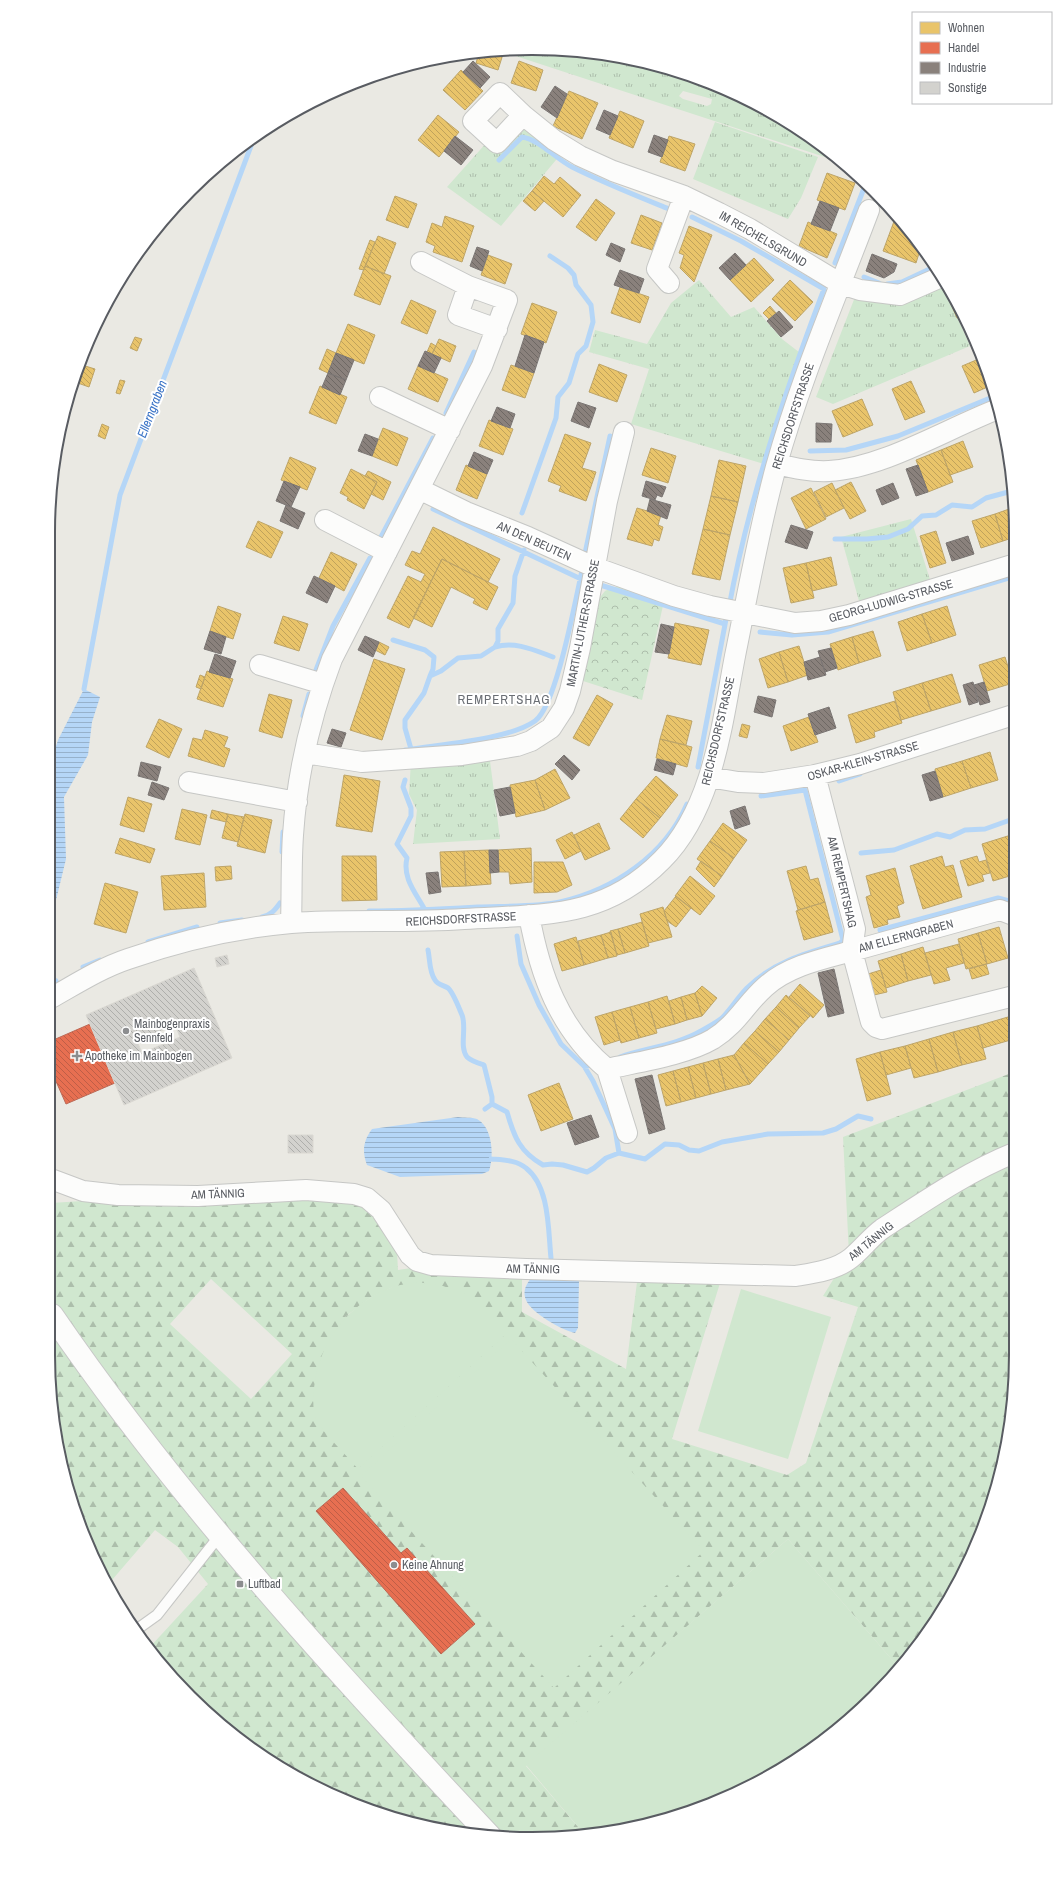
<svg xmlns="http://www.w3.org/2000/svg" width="1064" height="1887" font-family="'Archivo Narrow',sans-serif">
  <defs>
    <pattern id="grass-tufts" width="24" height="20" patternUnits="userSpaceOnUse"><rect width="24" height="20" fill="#d0e7cf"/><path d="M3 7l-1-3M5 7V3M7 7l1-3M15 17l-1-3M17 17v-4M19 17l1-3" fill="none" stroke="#acbeab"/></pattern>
    <pattern id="forest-firs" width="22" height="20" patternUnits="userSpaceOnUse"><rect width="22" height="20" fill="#d0e7cf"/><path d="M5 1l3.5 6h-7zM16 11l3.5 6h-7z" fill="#acbeab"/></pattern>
    <pattern id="park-crowns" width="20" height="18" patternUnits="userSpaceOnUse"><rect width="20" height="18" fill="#d0e7cf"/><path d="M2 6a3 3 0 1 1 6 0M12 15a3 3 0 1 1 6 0" fill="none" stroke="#acbeab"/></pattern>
    <pattern id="water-rules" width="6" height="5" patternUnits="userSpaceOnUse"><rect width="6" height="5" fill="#b5d6f7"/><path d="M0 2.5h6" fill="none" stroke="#96b1cb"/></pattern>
    <pattern id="homes-back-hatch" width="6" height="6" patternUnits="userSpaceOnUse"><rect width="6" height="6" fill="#e9c46a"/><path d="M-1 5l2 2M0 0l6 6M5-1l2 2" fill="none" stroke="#c0a25b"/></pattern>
    <pattern id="shops-back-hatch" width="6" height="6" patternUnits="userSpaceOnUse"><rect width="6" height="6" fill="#e76f51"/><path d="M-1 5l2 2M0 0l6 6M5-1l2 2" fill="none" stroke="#be5e47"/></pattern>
    <pattern id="industry-back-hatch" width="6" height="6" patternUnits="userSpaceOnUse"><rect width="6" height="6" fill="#8a817c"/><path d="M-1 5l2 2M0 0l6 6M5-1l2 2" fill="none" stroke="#6e6864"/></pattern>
    <pattern id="building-back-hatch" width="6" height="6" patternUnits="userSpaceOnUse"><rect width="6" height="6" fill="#d3d2ce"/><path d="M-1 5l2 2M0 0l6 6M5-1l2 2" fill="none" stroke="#aeaeab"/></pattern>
  </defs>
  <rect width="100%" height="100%" fill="#eae9e3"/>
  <!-- grass -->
  <path fill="url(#grass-tufts)" fill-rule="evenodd" d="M497,50L595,52L618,57L757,105L774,113L837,161ZM683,91L712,99L711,104L707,106L683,99L679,96Z
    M529,122L566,148L501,226L447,187L488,141Z
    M715,122L818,157L801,198L788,219L693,179Z
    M699,280L731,317L754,307L782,339L808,359L774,467L631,424L649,369L589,352L595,330L647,344L671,303Z
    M942,283L970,346L833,404L816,397L855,297Z
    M911,519L932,586L861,608L841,537Z
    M489,753L500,839L413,844L417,810L409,794L411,761Z"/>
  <!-- forest -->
  <path fill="url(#forest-firs)" fill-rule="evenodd" d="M1014,1072L1015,1386L990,1510L951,1597L900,1669L788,1539L526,1766L585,1835L563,1838L469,1835L407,1822L318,1789L263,1757L190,1697L148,1649L98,1569L74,1510L52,1418L51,1203L129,1198L312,1194L367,1207L397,1252L398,1270L418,1267L522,1275V1312L626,1369L637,1282L720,1283L672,1439L787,1475L806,1463L858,1307L823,1296L849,1254L843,1137ZM211,1279L292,1354L251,1399L170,1324ZM393,1287L345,1317L370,1298ZM155,1530L178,1547L208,1584L149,1648L112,1580Z"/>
  <!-- park -->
  <path fill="url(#park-crowns)" d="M613,587H619L664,601L642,700L580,680L597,601L605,591Z"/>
  <!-- pitch -->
  <path fill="#d0e7cf" d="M417,1282L443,1286L466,1294L506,1334L358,1469C351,1460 319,1428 316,1420C312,1408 313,1393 315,1381C321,1339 352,1301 393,1287C401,1284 409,1284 417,1282Z
    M741,1289L831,1317L788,1459L698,1431Z
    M511,1339L704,1551L554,1688L361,1476Z
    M788,1539L900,1669L851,1719L774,1774L717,1802L627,1830L585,1835L526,1765Z"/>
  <!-- water -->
  <path fill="url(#water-rules)" d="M84,689L100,697L92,722L88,755L64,797L66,859L50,925V765L58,740Z
    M458,1117C463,1118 472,1117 477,1119C493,1127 494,1157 489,1171L482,1174L400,1177L367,1165C362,1152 363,1141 372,1129Z
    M532,1277L579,1281L578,1328L575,1333C562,1330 531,1313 526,1300C522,1291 527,1283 532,1277Z"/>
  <!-- homes -->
  <path fill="url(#homes-back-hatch)" stroke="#bea568" d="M499,49L504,51L498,70L476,63L479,53Z
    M519,61L543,70L536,91L511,83Z
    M461,70L483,91L465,110L443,90Z
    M569,91L598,103L582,139L553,126Z
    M620,111L644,121L633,148L609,138Z
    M438,115L459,132L439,157L418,140Z
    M669,136L695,144L685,171L660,162Z
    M827,173L855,183L845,210L817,200Z
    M544,176L554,184L560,177L581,195L563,217L532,191Z
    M532,191L544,201L535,211L523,201Z
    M395,196L417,204L408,228L386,220Z
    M596,199L615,213L596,241L576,227Z
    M641,215L662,223L652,250L631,243Z
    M445,216L474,226L462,262L433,252L435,246L426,242L432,223L442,227Z
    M896,216L921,247L916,263L883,251Z
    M808,222L837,234L827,258L799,246Z
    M689,226L712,235L694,282L680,268L684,255L679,253Z
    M378,236L396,243L384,274L365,266Z
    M370,240L375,242L364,270L359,269Z
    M488,255L512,264L505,284L481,275Z
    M754,258L774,280L751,302L730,280Z
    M365,266L391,276L380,305L354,295Z
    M790,280L813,302L795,321L772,299Z
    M117,284L119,285L116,292L112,291Z
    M620,287L649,297L640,323L611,313Z
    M946,287L961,317L957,318L944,288Z
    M411,300L436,311L427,334L401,323Z
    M532,303L557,312L546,343L521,334Z
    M770,306L776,313L769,319L763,313Z
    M348,324L375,335L364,364L336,353Z
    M135,337L142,339L137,351L130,348Z
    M439,339L456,346L450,362L432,354Z
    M431,343L436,346L432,354L427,352Z
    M327,349L336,353L328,373L319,369Z
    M981,358L992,385L974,393L962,366Z
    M599,364L627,375L617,402L589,392Z
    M82,365L95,369L89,387L75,382Z
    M511,365L534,373L525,398L502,390Z
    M418,366L448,379L438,402L408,389Z
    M120,380L125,381L120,394L116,393Z
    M911,381L925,412L905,420L892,389Z
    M320,386L347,397L336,424L309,413Z
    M862,399L873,425L843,437L832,411Z
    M489,420L513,429L503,455L479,446Z
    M102,424L109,427L105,439L98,436Z
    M383,428L408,438L397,466L372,456Z
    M565,434L591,443L582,468L596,472L586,501L559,491L561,486L548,481Z
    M963,441L973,467L950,475L941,450Z
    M651,448L676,456L668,483L642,475Z
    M941,450L953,482L928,492L916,460Z
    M290,457L316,468L307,490L281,480Z
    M719,460L746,466L738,502L711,496Z
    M466,465L487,474L477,499L456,490Z
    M351,469L377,482L364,509L347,500L348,497L340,493Z
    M368,471L391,482L383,500L371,494L377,482L365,476Z
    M851,482L866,511L850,519L835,490Z
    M832,483L844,508L826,517L814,492Z
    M811,488L826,519L806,529L791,498Z
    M711,496L738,502L730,535L703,529Z
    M637,508L661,515L658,525L663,527L659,541L654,539L652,546L627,539Z
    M1012,508V538L1003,541L995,514Z
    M995,514L1003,541L981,548L972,521Z
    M258,521L283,532L271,558L246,547Z
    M433,527L500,559L488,582L442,559L409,628L387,618L408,576L421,582L425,574L405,565L412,551L420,554Z
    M703,529L730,535L720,580L692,574Z
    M936,531L946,563L930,568L920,536Z
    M331,552L357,564L344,591L319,578Z
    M831,557L837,585L812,591L806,563Z
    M442,559L498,587L487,610L473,603L475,599L451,587L432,627L413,618Z
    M806,563L814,598L791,603L783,568Z
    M218,606L241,614L233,639L210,631Z
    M947,606L956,635L932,643L922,614Z
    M922,614L932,643L907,651L898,622Z
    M283,616L308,624L299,651L274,643Z
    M675,623L709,630L701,665L668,658Z
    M873,631L881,656L859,663L852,637Z
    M852,637L859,663L838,670L830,644Z
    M379,642L389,647L385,655L375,650Z
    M799,646L808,675L788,682L779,652Z
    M779,652L788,682L768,688L759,659Z
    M1005,657L1013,683L987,691L979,665Z
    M374,659L405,669L382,740L350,730Z
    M207,671L233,679L223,707L197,699Z
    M952,674L961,702L931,711L922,683Z
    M200,675L205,677L201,689L196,687Z
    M922,683L931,711L901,720L893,692Z
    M269,694L292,700L282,738L259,731Z
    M597,695L613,704L589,746L573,738Z
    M895,701L902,723L874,732L875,737L856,743L848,715Z
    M667,715L692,721L686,745L660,739Z
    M809,717L818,742L791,751L783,726Z
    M159,719L182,729L169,758L146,747Z
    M742,724L750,726L747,738L739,736Z
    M205,730L228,737L224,747L230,749L224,767L188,756L193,738L202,740Z
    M660,739L692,747L687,767L656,758Z
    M990,752L998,780L971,788L962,761Z
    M962,761L971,788L943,797L935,769Z
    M555,769L570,798L545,810L535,780Z
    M344,775L380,781L372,832L336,826Z
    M656,776L678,795L660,818L636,799Z
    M535,780L545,810L516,817L510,785Z
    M128,797L152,804L144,832L120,825Z
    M636,799L660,818L643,838L620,819Z
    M182,809L207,815L200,845L175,839Z
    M212,810L228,814L226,822L210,818Z
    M228,814L244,817L238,842L222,838Z
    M245,814L272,820L265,853L237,846Z
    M599,823L610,849L585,860L574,835Z
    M723,823L747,840L734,858L710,841Z
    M572,832L581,851L565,859L556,840Z
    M1011,835L1013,843V875L993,881L982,844Z
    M120,838L155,849L150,863L115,853Z
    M710,841L734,858L722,876L697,859Z
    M531,848L532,882L510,884L509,872H499L498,850Z
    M489,850L491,884L466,886L464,851Z
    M464,851L466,886L442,887L440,852Z
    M342,856H376L377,900L342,901Z
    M942,856L945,867L953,865L962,897L923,909L910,866Z
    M977,856L979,862L986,860L990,873L982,875L984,881L968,886L960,861Z
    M701,861L722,876L714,887L696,869Z
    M534,862H563L572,885L557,892L534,893Z
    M231,866L232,879L216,881L215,867Z
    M806,866L810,880L818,878L825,902L798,910L787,871Z
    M895,868L904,903L897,906L900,917L887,920L888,924L874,928L866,897L871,895L866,876Z
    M204,873L206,907L164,910L161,876Z
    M690,876L715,896L700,915L675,896Z
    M105,883L138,892L126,933L94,924Z
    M676,896L691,908L676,927L667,921L664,911Z
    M825,902L833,932L804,940L796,911Z
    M663,907L672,937L648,943L640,914Z
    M642,922L649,946L625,953L618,929Z
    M999,927L1008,958L987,964L978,933Z
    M618,929L625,953L617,955L610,931Z
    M611,932L617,956L608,958L601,935Z
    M978,933L987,964L966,969L958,939Z
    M601,935L608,958L584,965L578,941Z
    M576,937L584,965L562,971L554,944Z
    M1013,937L1014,952L1009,939Z
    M959,944L964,963L946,968L950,980L934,984L925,953Z
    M923,947L931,975L908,981L901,954Z
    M901,954L908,981L886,988L878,961Z
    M986,964L989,974L972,979L969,969Z
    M881,970L887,992L874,995L868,974Z
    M800,984L824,1005L813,1018L789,997Z
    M702,986L717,998L702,1016L695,993Z
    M695,993L702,1016L687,1020L681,997Z
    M786,995L810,1016L799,1028L776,1007Z
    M667,996L675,1024L656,1029L648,1002Z
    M681,997L687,1020L675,1024L669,1001Z
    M648,1002L657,1033L639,1038L630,1007Z
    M630,1007L639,1038L621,1043L612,1012Z
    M776,1007L799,1028L789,1040L765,1019Z
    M612,1012L620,1040L604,1045L595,1017Z
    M1008,1017L1014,1039L983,1048L977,1026Z
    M765,1019L789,1040L779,1052L755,1031Z
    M977,1026L986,1059L962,1065L953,1032Z
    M755,1031L779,1052L768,1064L744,1043Z
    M953,1032L962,1065L938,1072L929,1039Z
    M929,1039L938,1072L914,1078L905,1046Z
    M744,1043L768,1064L750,1084L734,1055Z
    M905,1046L911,1068L886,1075L880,1052Z
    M880,1052L891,1094L867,1101L856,1059Z
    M734,1055L750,1084L726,1090L718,1059Z
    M718,1059L726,1090L711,1094L703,1063Z
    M703,1063L711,1094L696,1098L688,1067Z
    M688,1067L696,1098L681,1102L673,1071Z
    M673,1071L681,1102L666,1106L658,1075Z
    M559,1083L573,1119L541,1131L528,1095Z"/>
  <!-- shops -->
  <path fill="url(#shops-back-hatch)" stroke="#bc6956" d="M90,1024L115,1083L66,1104L51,1070V1041Z
    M343,1488L401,1553L407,1548L475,1624L441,1654L316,1511Z"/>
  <!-- industry -->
  <path fill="url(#industry-back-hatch)" stroke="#7b7674" d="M473,61L490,77L480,88L463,72Z
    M555,86L567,94L557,118L541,107Z
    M604,110L618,116L610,135L596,129Z
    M654,135L668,140L662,157L648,152Z
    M455,136L473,150L461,165L444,151Z
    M820,201L839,208L830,231L811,224Z
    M611,243L625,249L620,262L606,255Z
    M477,247L489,251L482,271L470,266Z
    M735,253L746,265L730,280L719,268Z
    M872,254L897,264L894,272L884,278L866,271Z
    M620,270L644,279L639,293L614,285Z
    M779,311L793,327L781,337L767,321Z
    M525,335L544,342L534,373L515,366Z
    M425,351L441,358L434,373L418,366Z
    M336,353L354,360L346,380L328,373Z
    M328,373L346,380L340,395L322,387Z
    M578,402L596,408L589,428L571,421Z
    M497,407L515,414L510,428L491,421Z
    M816,423L832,424L831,442H816Z
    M365,434L378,439L372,456L358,451Z
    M474,452L493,460L487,474L468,466Z
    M918,465L928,492L916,496L906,469Z
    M284,481L300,487L291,507L276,501Z
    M646,481L666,487L662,497L657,495L655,500L642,496Z
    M893,483L899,498L882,505L876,490Z
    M650,499L671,505L667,519L647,511Z
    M286,505L305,513L298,529L280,521Z
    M791,525L813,532L807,549L785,542Z
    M968,536L974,554L952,561L946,543Z
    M314,576L335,586L327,603L306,593Z
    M661,624L674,627L669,654L655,652Z
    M210,631L226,637L221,654L204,649Z
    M365,636L379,642L373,657L358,650Z
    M831,648L837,668L825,672L818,651Z
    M215,654L236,661L230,678L209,672Z
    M820,657L826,675L808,680L804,662Z
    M973,682L978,702L969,705L963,685Z
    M984,682L990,702L980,705L974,685Z
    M758,696L776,700L772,717L754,712Z
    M829,707L836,728L815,735L808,714Z
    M332,729L346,733L341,747L327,743Z
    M564,755L580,770L572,780L555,764Z
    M657,759L676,764L673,775L654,770Z
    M141,762L161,767L157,781L138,776Z
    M935,771L943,797L930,801L922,775Z
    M152,782L169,788L164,800L148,795Z
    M510,787L515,813L500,816L494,790Z
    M745,806L750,824L735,829L730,811Z
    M489,850H498L499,872L490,873Z
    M438,872L441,892L429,894L426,873Z
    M834,969L844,1013L828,1017L818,973Z
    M652,1075L665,1129L649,1134L635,1079Z
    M591,1115L599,1137L575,1145L567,1123Z"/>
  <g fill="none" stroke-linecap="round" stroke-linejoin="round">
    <!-- stream -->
    <path stroke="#b5d6f7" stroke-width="5" d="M499,160L522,137C540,140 556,159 572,167C604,183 637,196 669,209
      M692,217L741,241L824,289C785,392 749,498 729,607
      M835,263L866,183
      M864,277L879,283
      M887,284L902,282L936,266
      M446,413L474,352
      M810,451L846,450L898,436L995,396
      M433,509L581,579
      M522,513L556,418L558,397L569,383L578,354L586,346L593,322L591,305L576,285L574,275L568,268L550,256
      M381,537L433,438
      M835,539H867L888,537L908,529L922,516L936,515L952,505L972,507L986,498L1012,491
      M584,558L610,436
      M597,584L725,624
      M760,632L792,635L828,632L1012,577
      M393,640L425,650L434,657L433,669L430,676
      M495,647C515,641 534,650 553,657
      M316,670L333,626L370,558
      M84,689L120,495L254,138
      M303,716L309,694
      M411,749L405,728V720L424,693L430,676L441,671L458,658L481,656L495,647L498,641V629L513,603L515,576L524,550
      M405,750C440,744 508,740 535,721C557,705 576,596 583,566
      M698,767L727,614
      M405,780L403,787L411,808V816L397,844L407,858C402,878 416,893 425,910
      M839,781L860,774
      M282,852L283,832
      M861,853L894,850L937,834L950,837L965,830L985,829L1013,819
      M369,911C405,911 442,909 478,907C502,906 538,907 560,902C614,890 665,855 687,804
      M262,917C271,915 275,910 280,903
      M220,923L242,920
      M880,930L998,898L1013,902
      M517,936L521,964L539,1005L561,1044L584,1066L593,1081L615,1129L619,1153
      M148,942L197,927
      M428,950C430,959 429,972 435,980C438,985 443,985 448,988C453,992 459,1008 462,1015C467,1027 459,1047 467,1057C471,1061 478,1063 484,1065L492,1097V1104
      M83,967L100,960
      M51,984L56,981
      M620,1057C646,1048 677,1045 701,1031C708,1027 716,1023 722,1018C731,1009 738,997 747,988C773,962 806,953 840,943L843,940L805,790L761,796
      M584,1066L595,1065
      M492,1104L507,1112C514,1137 520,1152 543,1165L552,1164L563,1165L587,1172L594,1168L606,1158L619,1153L645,1159L665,1144L679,1145L689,1150L699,1151L722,1142L768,1134L823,1133L836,1129L858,1116L871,1119
      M485,1109L492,1104
      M491,1159C503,1160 517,1160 526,1168C550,1187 548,1230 551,1258"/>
  </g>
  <!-- building -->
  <path fill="url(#building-back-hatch)" stroke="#dad8d2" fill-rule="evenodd" d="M227,955L229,964L217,967L215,958Z
    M194,968L232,1058L124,1105L86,1015ZM175,1025L180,1037L142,1053L137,1041Z
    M288,1135H313V1153H288Z"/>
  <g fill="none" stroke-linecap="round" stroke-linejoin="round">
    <!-- lane casing -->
    <g stroke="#c6c7c5" stroke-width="12">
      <path id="lane" d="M136,1630L157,1615L220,1535"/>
    </g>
    <!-- street casing -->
    <g stroke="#c6c7c5" stroke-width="22">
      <path id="street" d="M500,93L523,115L497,143L473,121Z
        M523,115L554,140L580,156L613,171L684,196L719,213L750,229L841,284L860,290L900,295L941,277
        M421,262L468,286
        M669,283L657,269L684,196
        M380,397L450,430
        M777,464C794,468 811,472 829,471C883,468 946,429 998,409
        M419,489L466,512L528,537L594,567L674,596L710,606L795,623L821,621L849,615L1012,565
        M325,520L387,552
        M260,665L323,684
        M305,753L362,762L462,755L517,746L531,741L551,728L564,708L570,691L580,648L607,501L624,432
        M709,777L738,782L764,783L815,775L860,764L1013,715
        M189,782L297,802
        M529,915C540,975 559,1029 607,1069C638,1062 686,1055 713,1039C737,1024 745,1005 765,987C788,966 822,959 852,951L855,929L815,775
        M1013,915L1000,910L852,951L871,1022L876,1027L882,1029L1014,996
        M291,923C292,894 291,864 293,835C297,775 311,715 332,659L482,366L507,300L468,286L458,315L497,329
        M51,998C76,984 101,968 128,959C180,941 236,928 291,923C348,919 406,923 464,919C542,914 603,920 662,860C713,809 722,724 735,656C748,592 759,529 776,467C801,378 837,295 869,210
        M607,1069L627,1133
        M51,1179L83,1191L118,1195L198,1196L306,1190L354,1194L367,1198L381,1210L410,1255L417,1261L431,1265L526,1269L796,1276C814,1273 836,1270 851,1258C862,1249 871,1237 882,1229C925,1201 967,1172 1014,1153"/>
    </g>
    <!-- secondary casing -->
    <g stroke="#c7c8c7" stroke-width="24">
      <path id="secondary" d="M52,1315C180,1502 335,1671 490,1836"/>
    </g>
    <!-- lane -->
    <use href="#lane" stroke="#fcfcfb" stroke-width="10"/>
    <!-- street -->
    <use href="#street" stroke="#fcfcfb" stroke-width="20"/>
    <!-- secondary -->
    <use href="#secondary" stroke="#fcfcfb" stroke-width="22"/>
  </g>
  <!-- markers -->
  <g fill="#8c8d8f" stroke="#fff" stroke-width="1.5">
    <circle cx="126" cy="1031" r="4"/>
    <path d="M75 1050h4v4h4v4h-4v4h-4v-4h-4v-4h4z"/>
    <circle cx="394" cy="1565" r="4"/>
    <rect x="236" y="1580" width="8" height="8" rx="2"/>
  </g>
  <g text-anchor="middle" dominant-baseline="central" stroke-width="4" stroke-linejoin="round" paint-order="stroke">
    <!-- street labels -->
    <g font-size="12" fill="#595c62" stroke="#fff">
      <text transform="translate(763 239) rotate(30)">IM REICHELSGRUND</text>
      <text transform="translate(793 416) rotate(-72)">REICHSDORFSTRASSE</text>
      <text transform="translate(534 541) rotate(24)">AN DEN BEUTEN</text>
      <text transform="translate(891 601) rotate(-16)">GEORG-LUDWIG-STRASSE</text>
      <text transform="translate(583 623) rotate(-79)">MARTIN-LUTHER-STRASSE</text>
      <text transform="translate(718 731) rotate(-77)">REICHSDORFSTRASSE</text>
      <text transform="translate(863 761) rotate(-16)">OSKAR-KLEIN-STRASSE</text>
      <text transform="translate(842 882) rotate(77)">AM REMPERTSHAG</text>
      <text transform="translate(461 919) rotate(-3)">REICHSDORFSTRASSE</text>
      <text transform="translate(906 936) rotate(-15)">AM ELLERNGRABEN</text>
      <text transform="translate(218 1194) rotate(-2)">AM TÄNNIG</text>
      <text transform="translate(871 1241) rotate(-39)">AM TÄNNIG</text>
      <text transform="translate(533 1269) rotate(1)">AM TÄNNIG</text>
    </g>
    <!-- poi labels -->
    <g font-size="12" fill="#595c62" stroke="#fff" text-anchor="start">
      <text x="134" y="1024">Mainbogenpraxis<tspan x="134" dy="14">Sennfeld</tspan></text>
      <text x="85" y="1056">Apotheke im Mainbogen</text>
      <text x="402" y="1565">Keine Ahnung</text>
      <text x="248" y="1584">Luftbad</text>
    </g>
    <!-- water labels -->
    <g font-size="13" font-style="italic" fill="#3c75c7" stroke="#fff">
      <text transform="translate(152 409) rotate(-69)">Ellerngraben</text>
    </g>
    <!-- neighbourhood labels -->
    <g font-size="13" letter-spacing="1" fill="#6a6e74" stroke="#fff">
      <text x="504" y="699">REMPERTSHAG</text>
    </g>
  </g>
  <!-- crop -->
  <path d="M0 0H1064V1887H0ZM532 55H532A477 477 0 0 1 1009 532V1355A477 477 0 0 1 532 1832H532A477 477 0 0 1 55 1355V532A477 477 0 0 1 532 55Z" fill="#fff" fill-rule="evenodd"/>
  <path fill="none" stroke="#595c62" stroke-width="2" d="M532 55H532A477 477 0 0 1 1009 532V1355A477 477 0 0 1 532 1832H532A477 477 0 0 1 55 1355V532A477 477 0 0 1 532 55Z"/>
  <!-- legend -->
  <rect x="912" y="12" width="140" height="92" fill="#ffffff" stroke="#bdbec0"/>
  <rect x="920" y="22" width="20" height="12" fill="#e9c46a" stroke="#bdbec0"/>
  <text x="948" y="32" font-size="12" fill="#595c62">Wohnen</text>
  <rect x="920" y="42" width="20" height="12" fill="#e76f51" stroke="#bdbec0"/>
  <text x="948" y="52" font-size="12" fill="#595c62">Handel</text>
  <rect x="920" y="62" width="20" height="12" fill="#8a817c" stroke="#bdbec0"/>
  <text x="948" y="72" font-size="12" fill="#595c62">Industrie</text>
  <rect x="920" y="82" width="20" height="12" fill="#d3d2ce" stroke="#bdbec0"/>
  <text x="948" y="92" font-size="12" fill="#595c62">Sonstige</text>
</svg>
